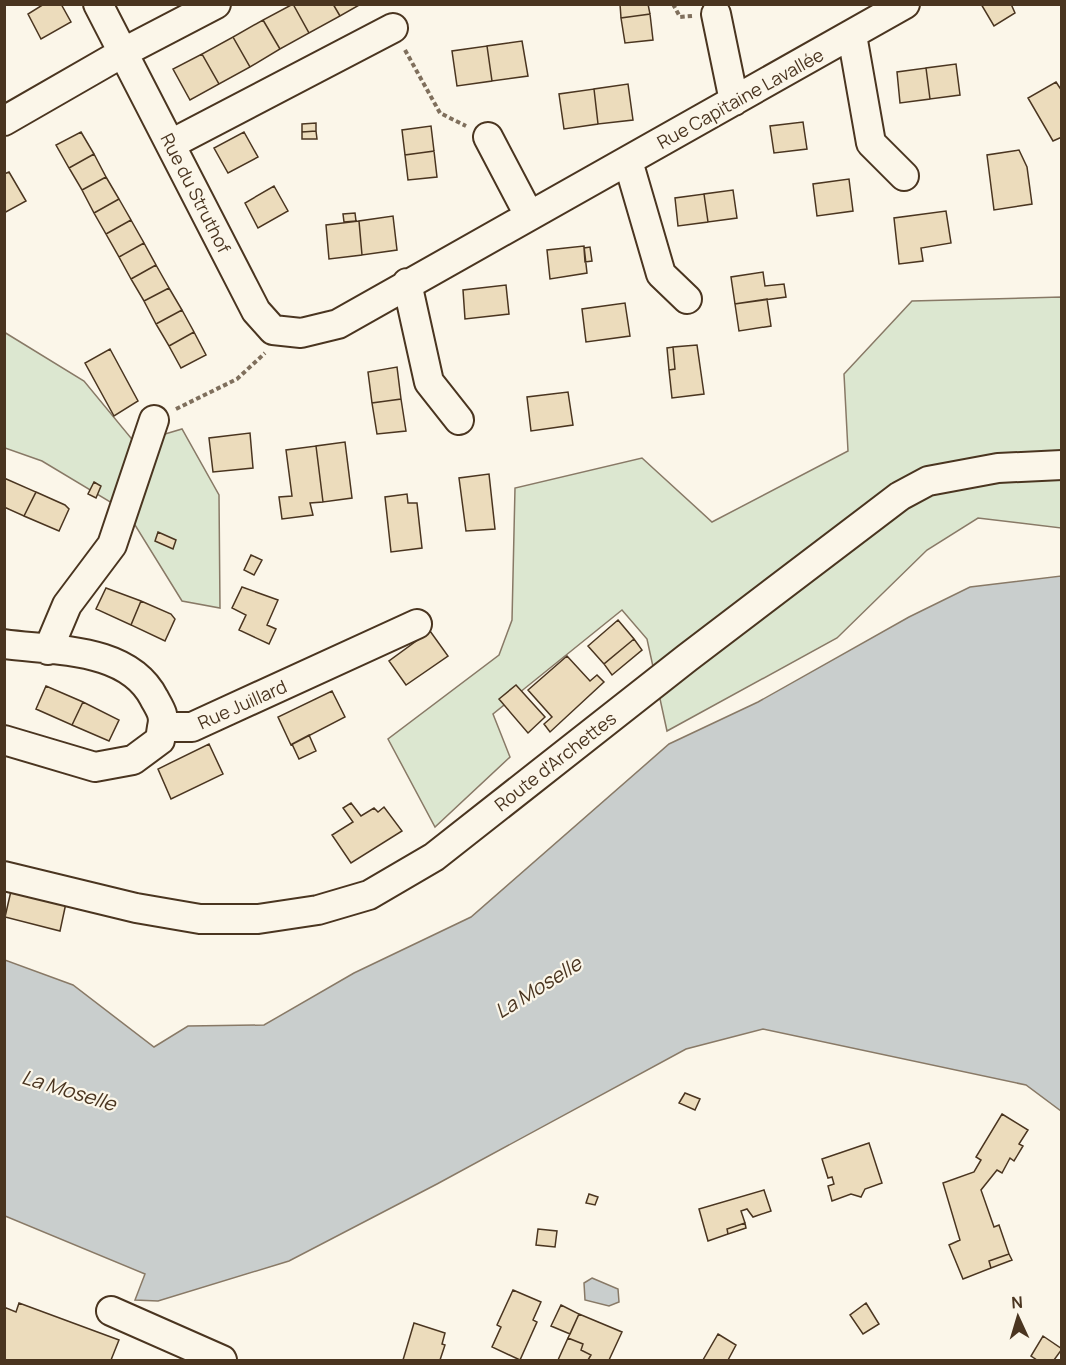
<svg xmlns="http://www.w3.org/2000/svg" width="1066" height="1365" font-family="Manrope,sans-serif">
  <rect width="100%" height="100%" fill="#fbf6e9"/>
  <!-- green -->
  <path fill="#dce7d0" stroke="#887966" stroke-width="1.5" d="M1061,297V528L978,518L927,550L837,638L667,731L647,639L622,610L493,714L510,757L435,827L388,739L499,655L512,620L515,488L642,458L712,522L848,451L844,374L912,301Z
    M4,332L84,381L135,443L182,429L219,495L220,608L182,601L127,512L42,461L5,448Z"/>
  <!-- water -->
  <path fill="#c9cecd" stroke="#887966" stroke-width="1.5" d="M1061,576V1111L1026,1085L763,1029L686,1049L437,1184L289,1261L158,1301L135,1300L145,1274L5,1216V960L73,985L154,1047L188,1026L264,1025L354,973L471,917L669,744L758,702L909,617L970,587Z
    M592,1278L618,1289L619,1302L609,1306L585,1300L584,1283Z"/>
  <!-- building -->
  <path fill="#ecdcbc" stroke="#4a3520" stroke-width="1.5" d="M44,4H61L71,22L41,39L28,14Z
    M293,4H333L340,16L309,33Z
    M293,4L309,33L280,49L263,20Z
    M333,4H361L340,16Z
    M620,4H648L650,14L621,18Z
    M981,4H1011L1015,13L994,26Z
    M650,14L653,40L625,43L621,18Z
    M263,20L280,49L250,67L233,37Z
    M233,37L250,67L219,84L202,54Z
    M522,41L528,76L492,81L487,46Z
    M487,46L492,81L457,86L452,51Z
    M202,54L219,84L190,100L173,69Z
    M956,64L960,95L930,99L926,68Z
    M926,68L930,99L900,103L897,72Z
    M1056,82L1062,91V137L1053,141L1028,98Z
    M628,84L633,120L598,124L594,89Z
    M594,89L598,124L564,129L559,94Z
    M803,122L807,149L774,153L770,126Z
    M316,123V131L302,132V124Z
    M431,126L434,151L405,155L402,130Z
    M316,131L317,139H302V132Z
    M81,132L94,154L69,168L56,145Z
    M244,132L258,157L228,173L214,148Z
    M1019,150L1027,167L1032,204L994,210L987,155Z
    M434,151L437,177L408,180L405,155Z
    M94,154L106,177L82,190L69,168Z
    M9,172L26,201L4,213V174Z
    M106,177L119,199L94,213L82,190Z
    M849,179L853,211L817,216L813,184Z
    M274,186L288,211L258,228L245,203Z
    M733,190L737,218L708,222L704,194Z
    M704,194L708,222L678,226L675,198Z
    M119,199L131,220L106,234L94,213Z
    M946,211L951,243L921,248L923,261L899,264L894,218Z
    M355,213L356,221L344,222L343,214Z
    M393,216L397,250L362,255L359,221Z
    M131,220L144,243L119,257L106,234Z
    M359,221L362,255L329,259L326,225Z
    M144,243L156,265L131,279L119,257Z
    M584,246L587,273L550,279L547,250Z
    M590,247L592,261L585,262L584,248Z
    M156,265L169,288L144,301L131,279Z
    M763,272L765,286L784,284L786,297L735,304L731,277Z
    M506,285L509,314L465,319L463,290Z
    M169,288L182,310L156,324L144,301Z
    M767,299L771,326L739,331L735,304Z
    M625,303L630,336L586,342L582,309Z
    M182,310L194,332L169,346L156,324Z
    M194,332L206,355L181,368L169,346Z
    M697,345L704,394L672,398L669,370L675,369L673,347Z
    M673,347L675,369L669,370L667,348Z
    M110,349L138,401L114,416L85,363Z
    M397,367L401,399L372,403L368,372Z
    M568,392L573,425L531,431L527,397Z
    M401,399L406,431L377,434L372,403Z
    M250,433L253,468L213,472L209,438Z
    M345,442L352,498L323,502L316,446Z
    M316,446L323,502L310,503L313,515L282,519L279,497L292,496L286,450Z
    M489,474L495,529L466,531L459,478Z
    M4,478L36,492L24,516L4,507Z
    M94,482L101,486L96,498L88,494Z
    M36,492L65,505L69,509L59,531L24,516Z
    M407,494L408,503H417L422,548L391,552L385,497Z
    M158,532L176,540L173,549L155,541Z
    M251,555L262,560L254,575L244,570Z
    M242,587L278,600L267,625L276,629L269,644L239,630L246,615L232,608Z
    M106,588L141,601L131,625L96,609Z
    M141,601L171,614L175,619L165,641L131,625Z
    M618,620L634,639L604,664L588,646Z
    M430,631L448,656L406,685L389,661Z
    M634,639L642,650L612,675L604,664Z
    M567,656L590,681L597,675L604,682L550,732L544,724L552,717L528,690Z
    M516,685L545,717L528,733L499,699Z
    M46,686L83,702L72,725L36,709Z
    M332,691L345,717L291,745L278,717Z
    M83,702L119,720L109,741L72,725Z
    M309,735L316,751L299,759L292,744Z
    M209,744L223,774L171,799L158,769Z
    M351,803L361,816L374,808L378,812L384,807L402,831L351,863L332,835L353,822L343,808Z
    M11,891L66,903L60,931L5,917Z
    M685,1093L700,1099L695,1110L679,1103Z
    M1002,1114L1028,1130L1019,1144L1023,1146L1014,1161L1010,1158L1002,1173L997,1170L981,1190L994,1227L999,1225L1009,1254L989,1261L991,1268L963,1279L949,1245L960,1240L943,1183L974,1172L981,1160L976,1157Z
    M869,1143L882,1183L865,1189L861,1197L851,1194L832,1201L828,1186L834,1184L832,1177L828,1178L822,1159Z
    M764,1190L771,1211L753,1217L747,1209L741,1211L745,1223L727,1229L728,1234L708,1241L699,1209Z
    M589,1194L598,1197L595,1205L586,1203Z
    M745,1223L746,1228L728,1234L727,1229Z
    M538,1229L557,1231L555,1247L536,1245Z
    M1009,1254L1012,1260L991,1268L989,1261Z
    M513,1290L541,1302L533,1320L537,1322L520,1360L492,1347L501,1327L497,1325Z
    M19,1303L119,1340L111,1360H4V1307L16,1312Z
    M866,1303L879,1324L863,1334L850,1315Z
    M561,1305L579,1314L570,1334L551,1326Z
    M579,1314L622,1332L609,1360H588L591,1355L581,1350L583,1344L568,1338Z
    M414,1323L445,1333L442,1344L445,1345L440,1360H403Z
    M718,1334L736,1345L728,1360H703Z
    M1043,1336L1062,1349L1054,1360H1037L1031,1356Z
    M568,1338L583,1344L581,1350L591,1355L588,1360H558Z"/>
  <g fill="none" stroke-linecap="round" stroke-linejoin="round">
    <!-- minor casing -->
    <g stroke="#4a3520" stroke-width="32">
      <path id="minor" d="M98,4L256,311L273,330L301,333L338,324L905,4
        M716,14L734,101
        M852,35L871,143L904,176
        M4,121L124,52L216,4
        M488,137L529,215
        M171,144L393,28
        M628,161L661,274L687,299
        M407,283L429,382L459,420
        M4,644C54,651 128,647 154,698C160,709 165,715 162,727
        M48,650L67,605L112,545L154,420
        M4,740L95,767L133,760L160,740L162,727H192L417,624
        M4,876L136,908L200,919H258L318,910L369,895L434,857L687,658L900,496L928,481L998,468L1062,465
        M111,1311L222,1360"/>
    </g>
    <!-- path -->
    <path stroke="#7f6f5c" stroke-width="4" stroke-dasharray="4.5 3" stroke-linecap="butt" d="M673,4L680,17L692,16
      M405,50L440,113L466,126
      M176,409L237,379L265,353"/>
    <!-- minor -->
    <use href="#minor" stroke="#fbf6e9" stroke-width="28"/>
  </g>
  <g text-anchor="middle" dominant-baseline="central" stroke-width="4.5" stroke-linejoin="round" paint-order="stroke">
    <!-- street labels -->
    <g font-size="18" fill="#4a3520" stroke="#fbf6e9">
      <text transform="translate(740 98) rotate(-29)">Rue Capitaine Lavallée</text>
      <text transform="translate(196 193) rotate(63)">Rue du Struthof</text>
      <text transform="translate(242 704) rotate(-24)">Rue Juillard</text>
      <text transform="translate(555 761) rotate(-38)">Route d'Archettes</text>
    </g>
    <!-- water labels -->
    <g font-size="20" font-style="italic" fill="#4a3520" stroke="#fbf6e9">
      <text transform="translate(538 987) rotate(-32)">La Moselle</text>
      <text transform="translate(69 1090) rotate(17)">La Moselle</text>
    </g>
  </g>
  <!-- border -->
  <rect width="1066" height="1365" fill="none" stroke="#4a3520" stroke-width="12"/>
  <!-- north arrow -->
  <g transform="translate(1018 1317) rotate(356)" stroke="#fbf6e9" stroke-width="4.5" paint-order="stroke">
  <path d="M0-4.5L10 22L0 15L-10 22Z" fill="#4a3520"/>
  <text y="-9" font-size="16" font-weight="bold" text-anchor="middle" fill="#4a3520">N</text>
  </g>
</svg>
